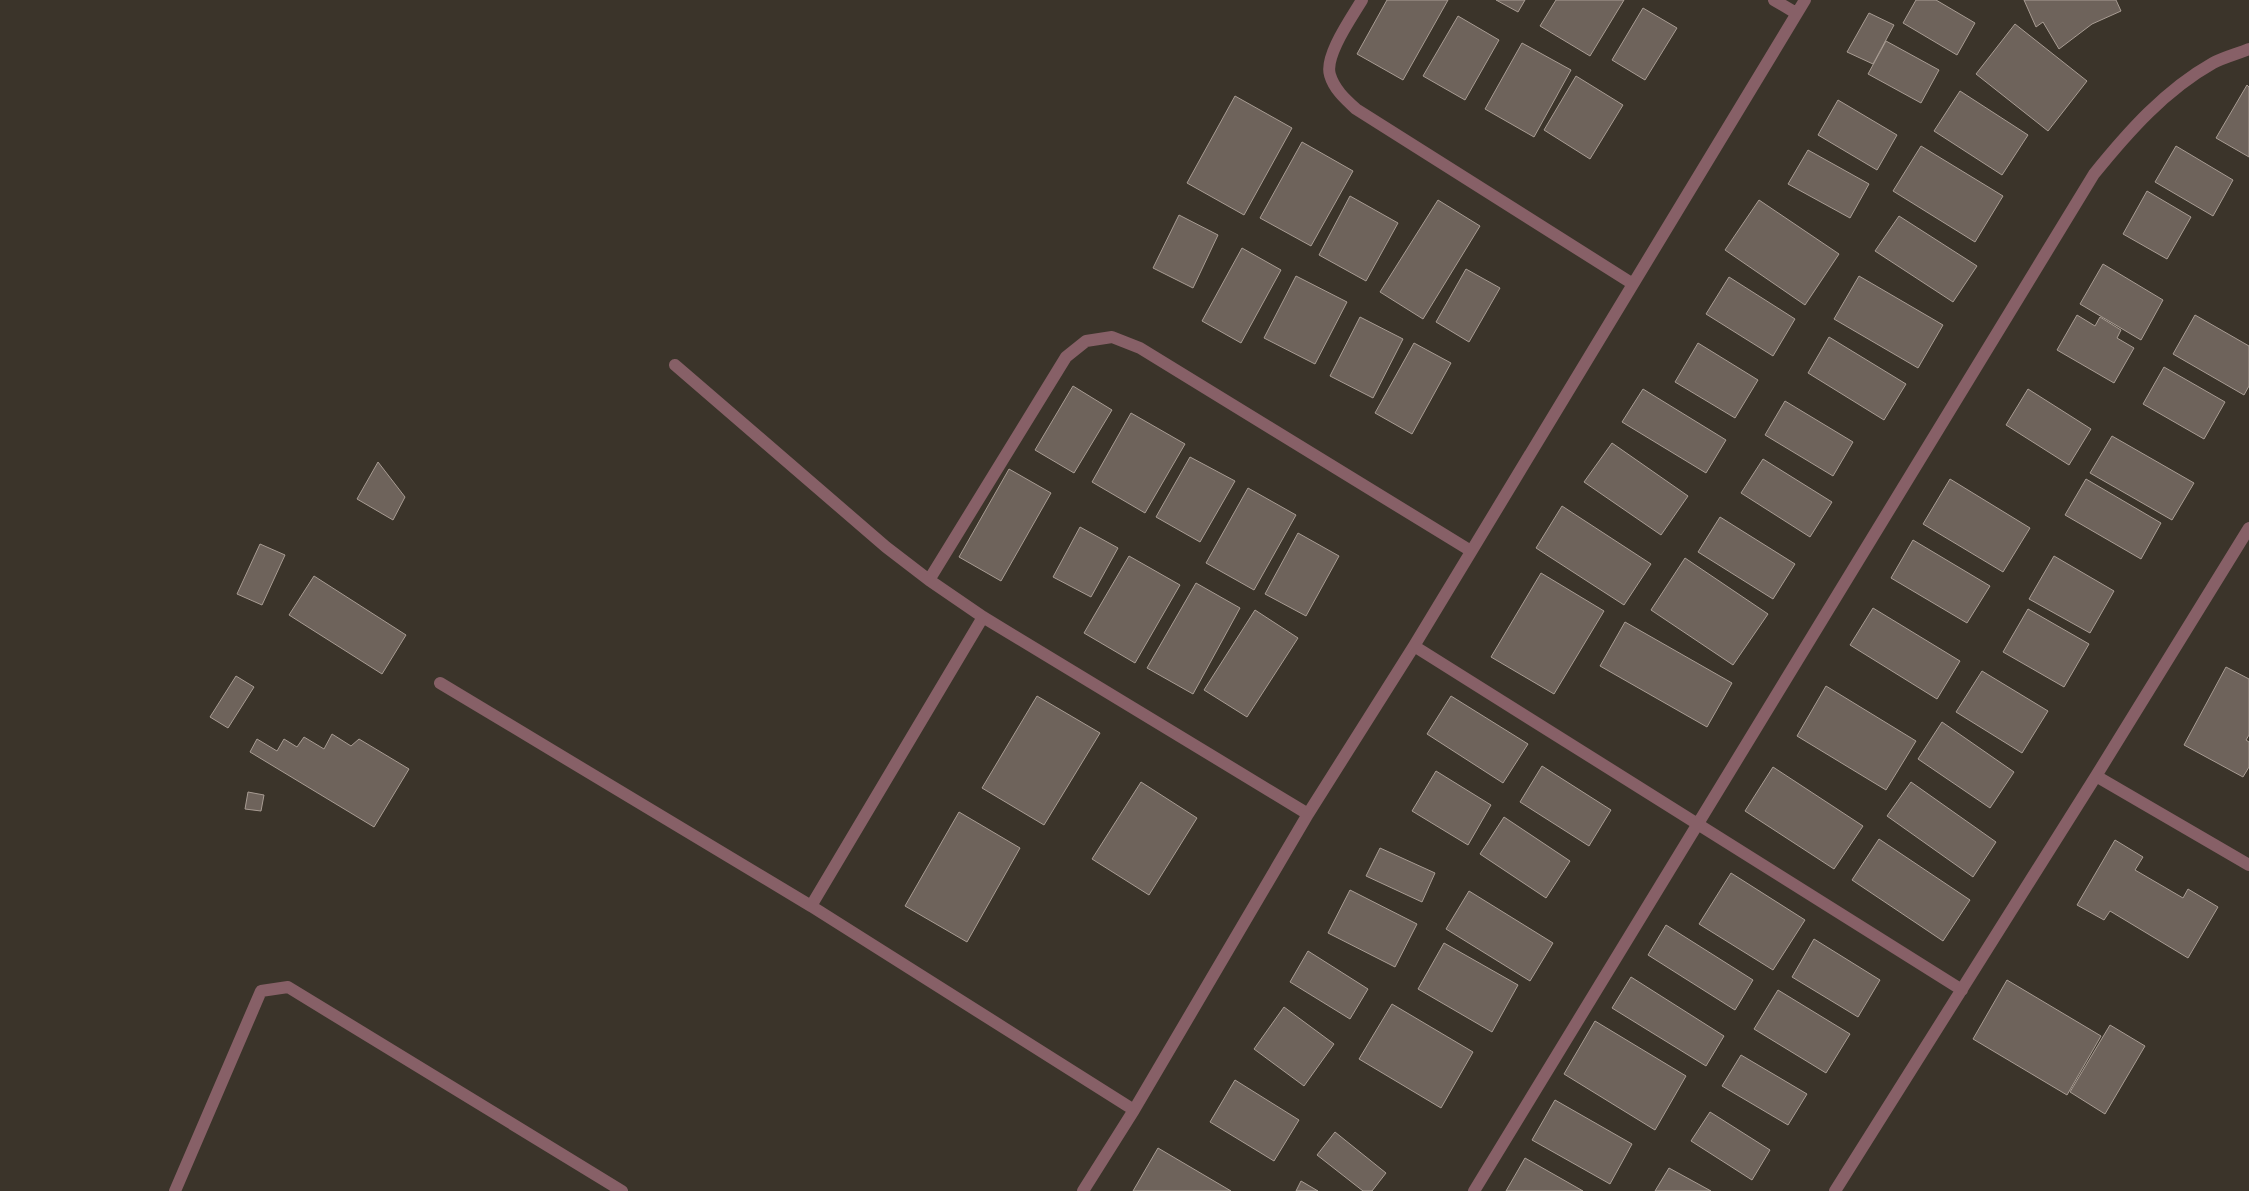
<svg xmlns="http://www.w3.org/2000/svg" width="2249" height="1191" font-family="Helvetica,sans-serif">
  <rect width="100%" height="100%" fill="#3b342a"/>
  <!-- building -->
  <path fill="#6e635b" stroke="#a89c93" d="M1387,0H1448L1403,80L1357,54Z
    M1496,0H1525L1518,12Z
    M1556,0H1624L1590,56L1540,26Z
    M1916,0H1936L1975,23L1957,55L1903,23Z
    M2024,0H2116L2121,11L2092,24L2059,49L2043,22L2036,27Z
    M1643,8L1677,28L1645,80L1612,60Z
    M1869,13L1894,25L1873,64L1847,52Z
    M1458,16L1499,40L1465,100L1423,76Z
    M2015,24L2087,81L2048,131L1976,74Z
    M1886,41L1939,70L1921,103L1868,74Z
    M1522,43L1571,70L1534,137L1485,109Z
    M1576,76L1623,105L1590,159L1544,130Z
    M2247,85L2249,87V157L2216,138Z
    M1960,91L2028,135L2002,175L1934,131Z
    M1235,96L1292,128L1244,215L1187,183Z
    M1838,100L1897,135L1877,170L1818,135Z
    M1302,142L1353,171L1311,246L1260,218Z
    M1921,146L2003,196L1975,242L1893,191Z
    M2176,146L2233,180L2213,216L2155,182Z
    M1808,150L1869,184L1850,218L1788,184Z
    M2147,191L2191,217L2167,259L2123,234Z
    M1350,196L1398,223L1366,281L1319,255Z
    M1438,200L1480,226L1423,319L1380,292Z
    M1759,200L1839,254L1805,305L1725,250Z
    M1179,215L1218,235L1193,288L1153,268Z
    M1899,216L1977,266L1953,302L1875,251Z
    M1242,248L1281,270L1241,343L1202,321Z
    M2103,264L2163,300L2141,340L2080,304Z
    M1466,269L1500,288L1469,342L1436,322Z
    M1296,276L1347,302L1315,364L1264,338Z
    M1859,276L1943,325L1918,368L1834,319Z
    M1729,277L1795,319L1773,356L1706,314Z
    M2077,315L2095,326L2100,317L2121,330L2117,338L2134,348L2114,383L2057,350Z
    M2195,315L2249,346V386L2244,395L2173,354Z
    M1360,317L1403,339L1373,398L1330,376Z
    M1829,337L1906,384L1884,420L1808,373Z
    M1414,343L1451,363L1412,434L1375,413Z
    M1698,343L1758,380L1735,418L1675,382Z
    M2164,367L2225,402L2204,439L2143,404Z
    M1073,386L1112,410L1074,473L1035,450Z
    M1643,389L1726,440L1706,473L1622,422Z
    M2028,389L2091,429L2069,465L2006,425Z
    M1785,401L1853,442L1833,476L1765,435Z
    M1131,413L1185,444L1145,513L1092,482Z
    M2112,436L2194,483L2172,520L2090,473Z
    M1612,443L1688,496L1661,535L1584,482Z
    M1190,457L1235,481L1200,542L1156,517Z
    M1763,459L1832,502L1810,537L1741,493Z
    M378,462L405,497L393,520L357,499Z
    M1009,469L1051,493L1001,581L959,557Z
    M1950,479L2030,528L2003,572L1923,524Z
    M2086,479L2161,523L2141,559L2065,515Z
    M1248,488L1296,515L1254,590L1206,563Z
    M1562,506L1651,564L1624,605L1536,548Z
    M1720,517L1795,564L1773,599L1698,552Z
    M1080,527L1118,548L1091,597L1053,577Z
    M1298,533L1339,556L1306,616L1265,594Z
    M1913,540L1990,586L1967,623L1891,578Z
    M260,544L285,555L262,605L237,594Z
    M1129,556L1180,585L1135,663L1084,633Z
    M2054,556L2114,591L2090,633L2029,599Z
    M1685,558L1768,614L1733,665L1651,610Z
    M1541,573L1604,611L1554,694L1491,657Z
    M314,576L406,635L382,674L289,615Z
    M1196,583L1240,608L1193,694L1147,668Z
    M1873,608L1960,661L1937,699L1850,645Z
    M2028,609L2089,644L2064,687L2003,652Z
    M1255,610L1298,638L1247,717L1204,690Z
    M1625,622L1732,683L1707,727L1600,666Z
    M2226,667L2249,679V735L2246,740L2249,742V767L2243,777L2184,745Z
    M1982,671L2048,711L2022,753L1956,712Z
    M236,676L254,687L228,728L210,717Z
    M1826,686L1916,741L1886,790L1797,736Z
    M1037,696L1100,733L1044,825L982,788Z
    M1451,696L1528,744L1503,783L1427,734Z
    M1942,722L2014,772L1990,808L1918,759Z
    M332,734L351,746L359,739L409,769L374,827L250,752L257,739L277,751L284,739L297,747L304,737L324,749Z
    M1542,766L1611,810L1589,846L1520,802Z
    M1773,767L1863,826L1834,869L1745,811Z
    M1436,771L1491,805L1468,845L1412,811Z
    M1141,782L1197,818L1149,895L1092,859Z
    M1911,782L1996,842L1973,877L1887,816Z
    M248,792L264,795L261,811L245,809Z
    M959,812L1020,848L967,942L905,906Z
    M1504,817L1570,861L1546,898L1480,854Z
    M1879,839L1970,900L1943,941L1852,880Z
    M2115,840L2143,857L2135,870L2183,898L2188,889L2218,907L2188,958L2110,911L2104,920L2077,905Z
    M1380,848L1435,873L1422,902L1366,876Z
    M1731,873L1805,920L1773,970L1699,924Z
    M1350,890L1417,924L1395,967L1328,933Z
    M1469,891L1553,943L1530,981L1446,929Z
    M1666,925L1753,980L1735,1010L1648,955Z
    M1814,939L1880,980L1858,1017L1792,977Z
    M1444,943L1518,985L1492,1032L1418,989Z
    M1308,951L1368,989L1350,1019L1290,982Z
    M1631,977L1724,1036L1706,1066L1612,1008Z
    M2007,980L2101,1036L2067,1095L1973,1039Z
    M1778,990L1850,1034L1826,1073L1754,1029Z
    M1392,1004L1473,1052L1441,1108L1359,1059Z
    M1284,1007L1334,1044L1304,1086L1254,1049Z
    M1595,1021L1686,1076L1655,1130L1564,1074Z
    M2110,1025L2145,1046L2105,1114L2070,1092Z
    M1741,1055L1807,1094L1788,1125L1722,1086Z
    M1235,1080L1299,1120L1274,1161L1210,1122Z
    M1555,1100L1632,1144L1610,1184L1532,1140Z
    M1710,1112L1770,1150L1752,1180L1691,1141Z
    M1335,1132L1386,1173L1372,1191H1363L1317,1155Z
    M1158,1148L1231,1191H1133Z
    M1525,1158L1583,1191H1506Z
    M1669,1168L1711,1191H1655Z
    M1301,1181L1318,1191H1296Z"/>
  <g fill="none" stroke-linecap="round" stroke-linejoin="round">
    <!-- street -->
    <path stroke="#876067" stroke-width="12" d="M1362,0C1352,17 1324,56 1330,75C1334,89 1345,99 1356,109L1633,284
      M1774,0L1796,13
      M675,365L886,547L929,580L983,617L1308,814
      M929,580L1066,357L1086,341L1112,337L1140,348L1471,551
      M1414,646L1962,990
      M440,683L811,906L1134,1110
      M2096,776L2249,865
      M811,906L983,617
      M175,1191L261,991L288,987L622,1191
      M1083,1191L1134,1110L1308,814L1414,646L1805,0
      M1474,1191L2094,174C2128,132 2165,90 2213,63C2224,57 2237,54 2249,49
      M1835,1191L2096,776L2249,528"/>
  </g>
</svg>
